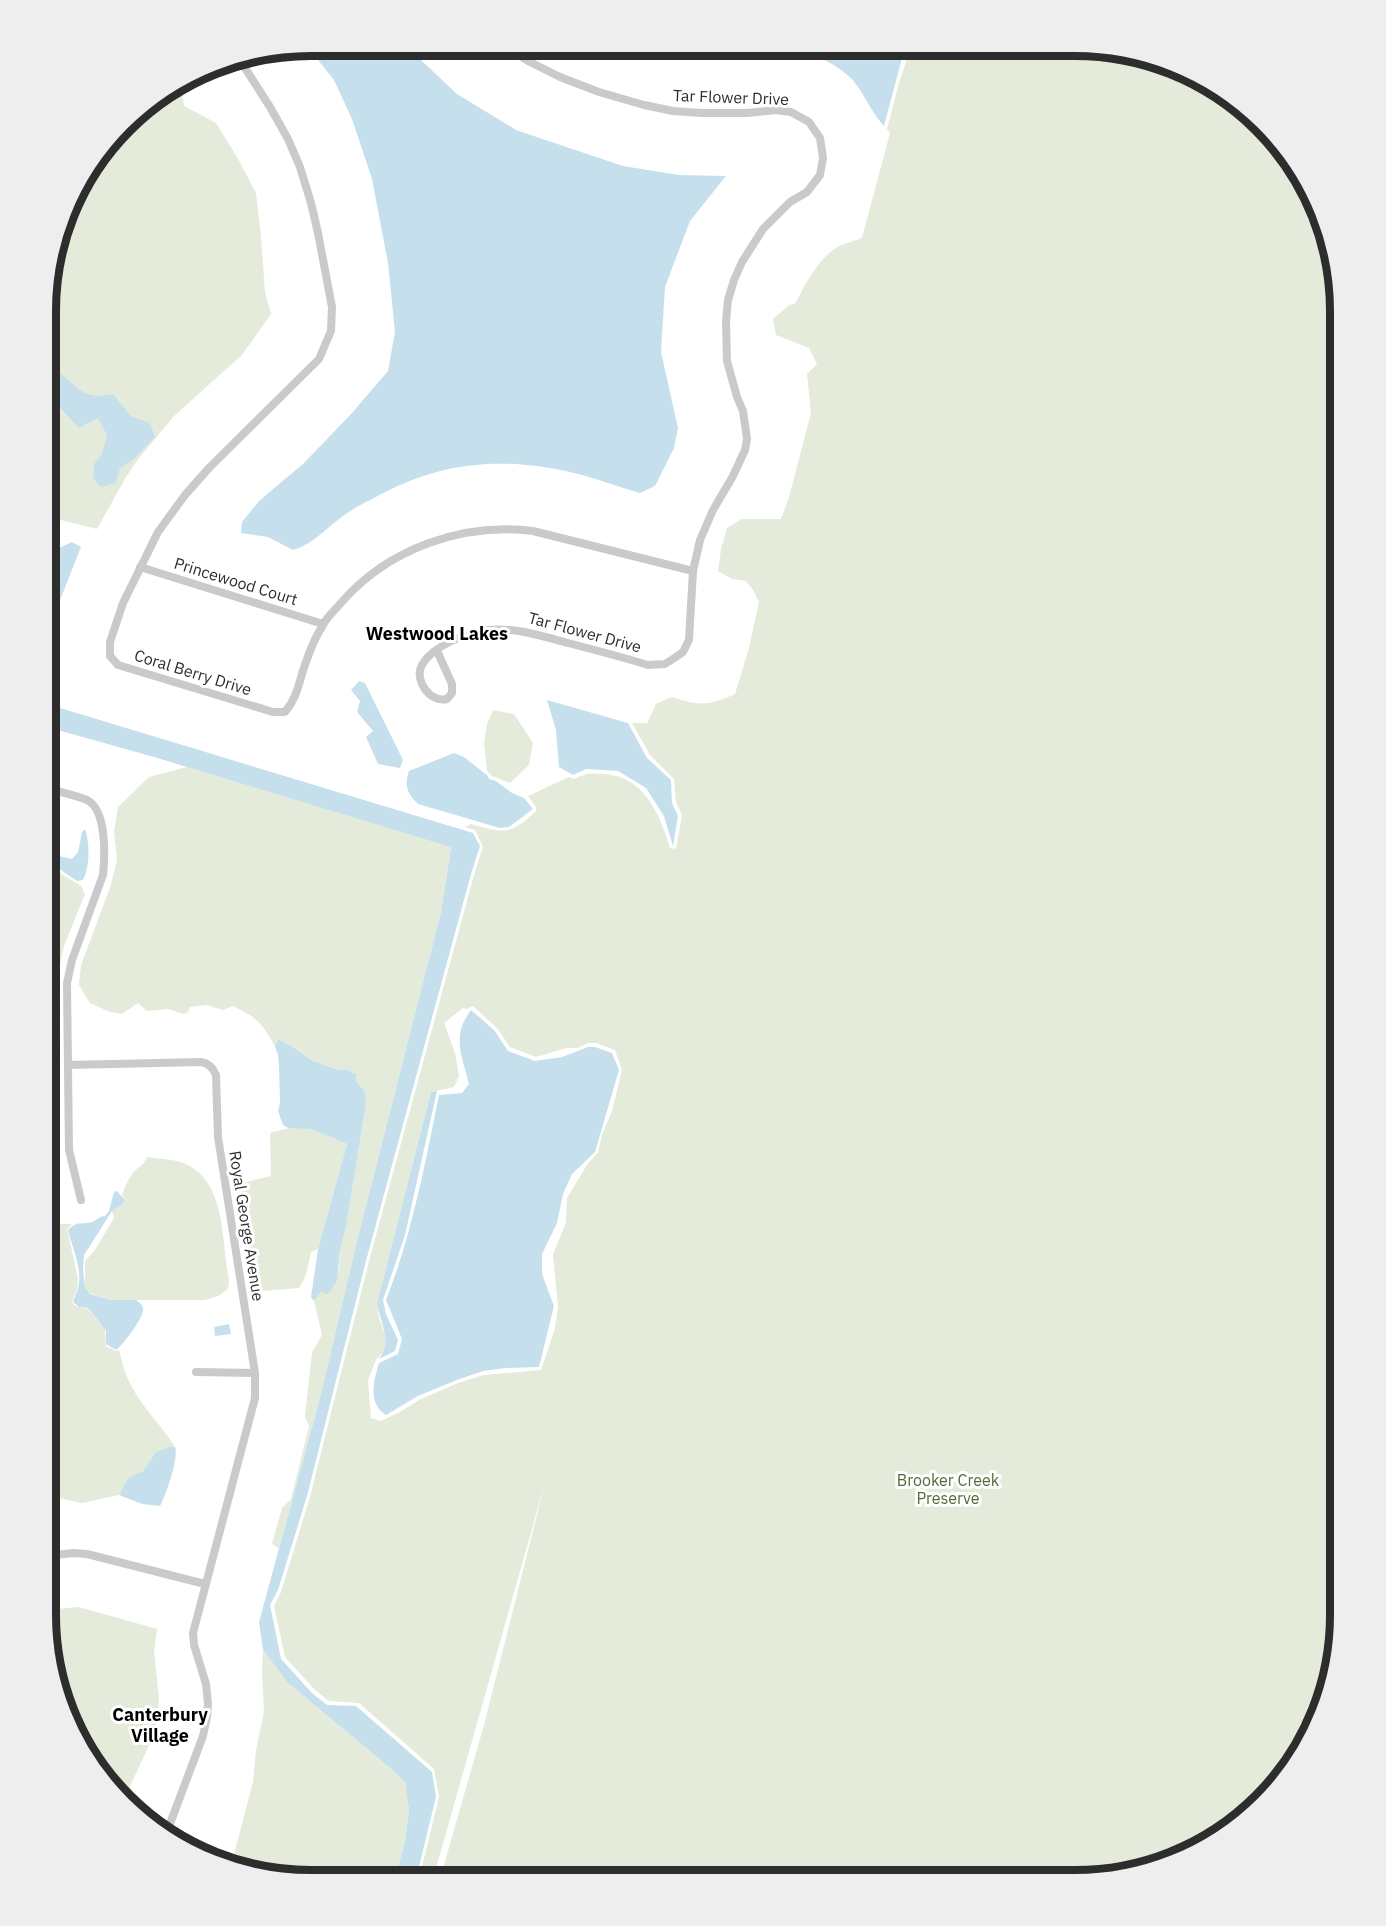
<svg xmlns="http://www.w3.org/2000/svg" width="1386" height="1926" font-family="'IBM Plex Sans',sans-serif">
  <rect width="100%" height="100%" fill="#fff"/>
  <!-- green -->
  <path fill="#e5ebda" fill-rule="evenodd" d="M707,46H767L766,51L748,58L713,50Z
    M911,47H1110L1177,65L1237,100L1314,193L1341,310L1340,1633L1327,1701L1296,1763L1250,1815L1193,1854L1076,1881L440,1879L484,1725L545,1483L433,1879H419L439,1797L434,1769L359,1703L329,1701L315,1690L285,1657L274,1606L281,1592L310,1497L369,1261L474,875L483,847L475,830L465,827L471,824C503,833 510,836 536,811V807L528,796L569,777L574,779C586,773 591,773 605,774C645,777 660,815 670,848L676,849L682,815L676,802L674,779L650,755L632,723H647L656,704L672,697C698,706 709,706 735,694L749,648L759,602L753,590L746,581L732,579L718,571L721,549L727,528L742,519H781L789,497L811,413L807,374L817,364L809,348L776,335L773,319L789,305L795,304C806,283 818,258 839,246C846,243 855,241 862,238L890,133L887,129L899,83ZM473,1006L497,1028L510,1047L536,1057L567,1048H578L588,1043H596L615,1050L622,1070L612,1111L602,1135L598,1152L587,1165L567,1198L566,1222L553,1255L558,1306L555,1328L541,1370L484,1375L458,1383L419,1400L400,1412L381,1421L371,1418L368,1380L376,1360L384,1351L386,1337L379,1318L377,1303L431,1092L454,1087L459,1076L455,1053L444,1023L463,1008L467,1009Z
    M181,85L184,106L216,123L237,157L256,193L261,236L265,292L271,314L242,355L174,416L139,458L126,477L97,529L61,520L47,528V275L80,178L136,111Z
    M493,710L514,714L533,743L529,765L510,783L492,776L487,771L484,743L487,724Z
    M187,767L451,846L441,912L357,1241L321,1394L279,1548L272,1544L282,1508L291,1499L309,1426L305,1417L312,1352L322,1335L314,1301L339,1269L340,1250L346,1227L366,1104L365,1092L356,1081V1074L346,1069L338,1070L311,1060L293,1047L278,1039L275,1047C262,1023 258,1018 233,1006L223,1010L207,1005L190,1007L188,1012L184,1014L168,1009L147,1011L138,1003L122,1014L110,1012L90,1003L79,985L81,965L110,888L117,860L114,832L118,807L149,777Z
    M46,859L60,873L81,886L85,894L64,946L55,989L56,1041H46Z
    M293,1127L311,1129L347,1144L318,1249L311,1252L306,1275L299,1288L263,1291L255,1278L249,1258L242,1223L239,1194L246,1182L271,1176L270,1133Z
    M147,1157C160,1159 176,1159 188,1165C227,1185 221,1243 229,1279L228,1289L218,1296L205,1300H112L89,1293L85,1288V1261L95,1250L114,1218L112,1211L122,1205L125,1200L122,1195C125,1187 128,1179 134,1172C139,1166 144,1165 147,1157Z
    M46,1224H72L67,1229L78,1278L77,1289L72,1302L75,1306L88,1309L105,1330L106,1346L116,1351L119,1350C122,1360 124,1372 129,1381C140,1406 161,1424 175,1447L155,1453L143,1471L128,1478L119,1495L82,1503L45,1495Z
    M79,1607L157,1629L154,1651L159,1698L158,1717L153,1737L123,1801L111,1790L72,1733L45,1616V1614L56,1609Z
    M263,1650L287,1682L389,1767L405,1782L409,1811L405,1841L395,1879H276L232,1862L253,1782L256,1750L264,1712L262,1672Z"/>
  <!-- water -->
  <path fill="#c5e0ec" d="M405,45L457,94L516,130L623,166L679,175L726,176L690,221L665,287L661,352L678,428L674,448L655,486L640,493C618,487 596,478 574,473C500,456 441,461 374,498C364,503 354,508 346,514C328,526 314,544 293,550L268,537L241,533L242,522L259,501L304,463L352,413L388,371L395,332L388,263L372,179L352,119L334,80L307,46Z
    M770,46L905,47L884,126C873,114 867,100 858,87C847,69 814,52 793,49C786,48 777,49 770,50Z
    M61,374C81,390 85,400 113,394L131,416L150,423L155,437L134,459L120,468L116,483L101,487L93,478L94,464L102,454L107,435L98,418L79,428L51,398L47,397V379Z
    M72,542L81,547L49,628L47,645V549L59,548Z
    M359,681L365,683L403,760L400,768L378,764L366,737L373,731L357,712L360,701L351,690Z
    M547,700L628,723L647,758L671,780L672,803L678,816L673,846L664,816L646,788L618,771L586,769L573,775L559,767L556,730Z
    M47,704L473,833L480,846L471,874L366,1261L307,1496L278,1590L270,1605L281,1659L312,1693L327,1705L356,1706L432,1772L436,1797L416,1879H395L405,1841L409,1811L405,1782L389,1767L287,1682L263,1650L259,1622L321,1394L357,1241L441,912L451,847L154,757L47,727Z
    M454,753L464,757L488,776L489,779L496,781L512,793L524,798L533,809L509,827L500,828L418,804C407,794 404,785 409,771Z
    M85,829C90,843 90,866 83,880L77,881C66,874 56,867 46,857V853L72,859L78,852L82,832Z
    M471,1010L494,1030L508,1051L535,1061L562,1057L588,1047H595L612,1053L619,1070L595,1152L572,1174L563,1194L557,1223L542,1254V1274L554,1306L539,1367L506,1368L483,1371L457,1380L418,1396L386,1415C367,1403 374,1380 379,1363L398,1354L402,1339L386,1300C412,1234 425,1164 439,1095L462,1093L469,1084C462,1055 451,1037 471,1010Z
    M278,1039L293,1047L311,1060L338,1070L346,1069L356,1074V1081L365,1092L366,1104L346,1227L340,1250L337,1281L328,1294L321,1292L314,1301L311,1297L318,1249L347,1144L311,1129L288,1128L283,1125L278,1111L280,1103L279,1065L278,1055L275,1047Z
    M437,1091L405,1235L383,1300L386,1314L398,1340L395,1351L379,1359C393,1340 380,1323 377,1303L431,1092Z
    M117,1191L125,1200L122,1205L112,1211L84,1255L83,1270L85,1288L90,1294L112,1300H136L142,1305C143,1309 144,1310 142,1314C140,1322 122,1346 116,1350L106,1344V1331L88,1308L79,1307L73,1302C74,1297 77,1293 78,1288C83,1269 72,1248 68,1230C78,1220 81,1225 92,1222C98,1220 98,1216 105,1216L109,1211L114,1192Z
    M229,1324L231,1334L215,1336L214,1327Z
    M170,1447H175C179,1459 166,1494 160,1506L142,1504L119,1495L128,1478L143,1471L155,1453Z"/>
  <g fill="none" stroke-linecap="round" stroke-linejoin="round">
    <!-- minor -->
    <path stroke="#cacaca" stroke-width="8" d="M238,57L270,107L288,139L300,167L311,203L318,233L332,307L331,331L319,359L209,468L185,495L158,532L123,603L110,642V656L118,665L128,668L273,712H285C298,697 299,680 306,662C310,650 316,636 323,625C327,617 335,610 340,604C387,549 462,522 533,531L693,571
      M140,567L323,624
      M437,651L452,684V693L447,699C430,703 415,681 421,667C430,647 467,632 488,630C516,627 541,636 568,643C595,650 622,657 648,665L665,664L676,657L683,652L689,640L693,571L700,540L713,510L733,476L745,450L747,439L743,411L737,397L727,361L726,322L728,300L734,280L742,262L763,229L790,202L807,192L820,175L823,158L820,138L809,122L791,112L776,110L747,113H702L673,111L644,105L599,92L560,77L530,62L503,46
      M46,788C59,792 75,795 87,800C107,810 105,856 103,875L72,960L67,983L69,1150L81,1200
      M68,1065L201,1062C209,1063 213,1068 216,1075L218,1137L255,1373V1398L193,1633L194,1645L206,1684L208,1704L207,1717L203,1736L165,1837
      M196,1372L255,1373
      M45,1556L74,1553L87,1554L205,1584"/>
  </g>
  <g text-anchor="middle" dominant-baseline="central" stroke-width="6" stroke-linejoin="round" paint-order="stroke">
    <!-- street labels -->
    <g font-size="16" fill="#2d2d2d" stroke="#fff">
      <text transform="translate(731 97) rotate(2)">Tar Flower Drive</text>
      <text transform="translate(236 581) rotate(17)">Princewood Court</text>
      <text transform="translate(585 632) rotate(15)">Tar Flower Drive</text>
      <text transform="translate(193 672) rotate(17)">Coral Berry Drive</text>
      <text transform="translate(247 1226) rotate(81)">Royal George Avenue</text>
    </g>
    <!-- park labels -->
    <g font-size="16" fill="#546a39" stroke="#fff">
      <text x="948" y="1480">Brooker Creek<tspan x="948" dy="18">Preserve</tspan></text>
    </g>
    <!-- neighbourhood labels -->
    <g font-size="18" font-weight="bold" fill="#000" stroke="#fff">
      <text x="437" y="633">Westwood Lakes</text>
      <text x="160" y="1714">Canterbury<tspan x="160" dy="21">Village</tspan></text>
    </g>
  </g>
  <!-- crop -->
  <path d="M0 0H1386V1926H0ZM311 56H1075A255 255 0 0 1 1330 311V1615A255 255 0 0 1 1075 1870H311A255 255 0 0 1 56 1615V311A255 255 0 0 1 311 56Z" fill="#eee" fill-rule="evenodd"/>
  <path fill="none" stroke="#2d2d2d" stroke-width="8" d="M311 56H1075A255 255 0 0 1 1330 311V1615A255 255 0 0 1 1075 1870H311A255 255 0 0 1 56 1615V311A255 255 0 0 1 311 56Z"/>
</svg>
